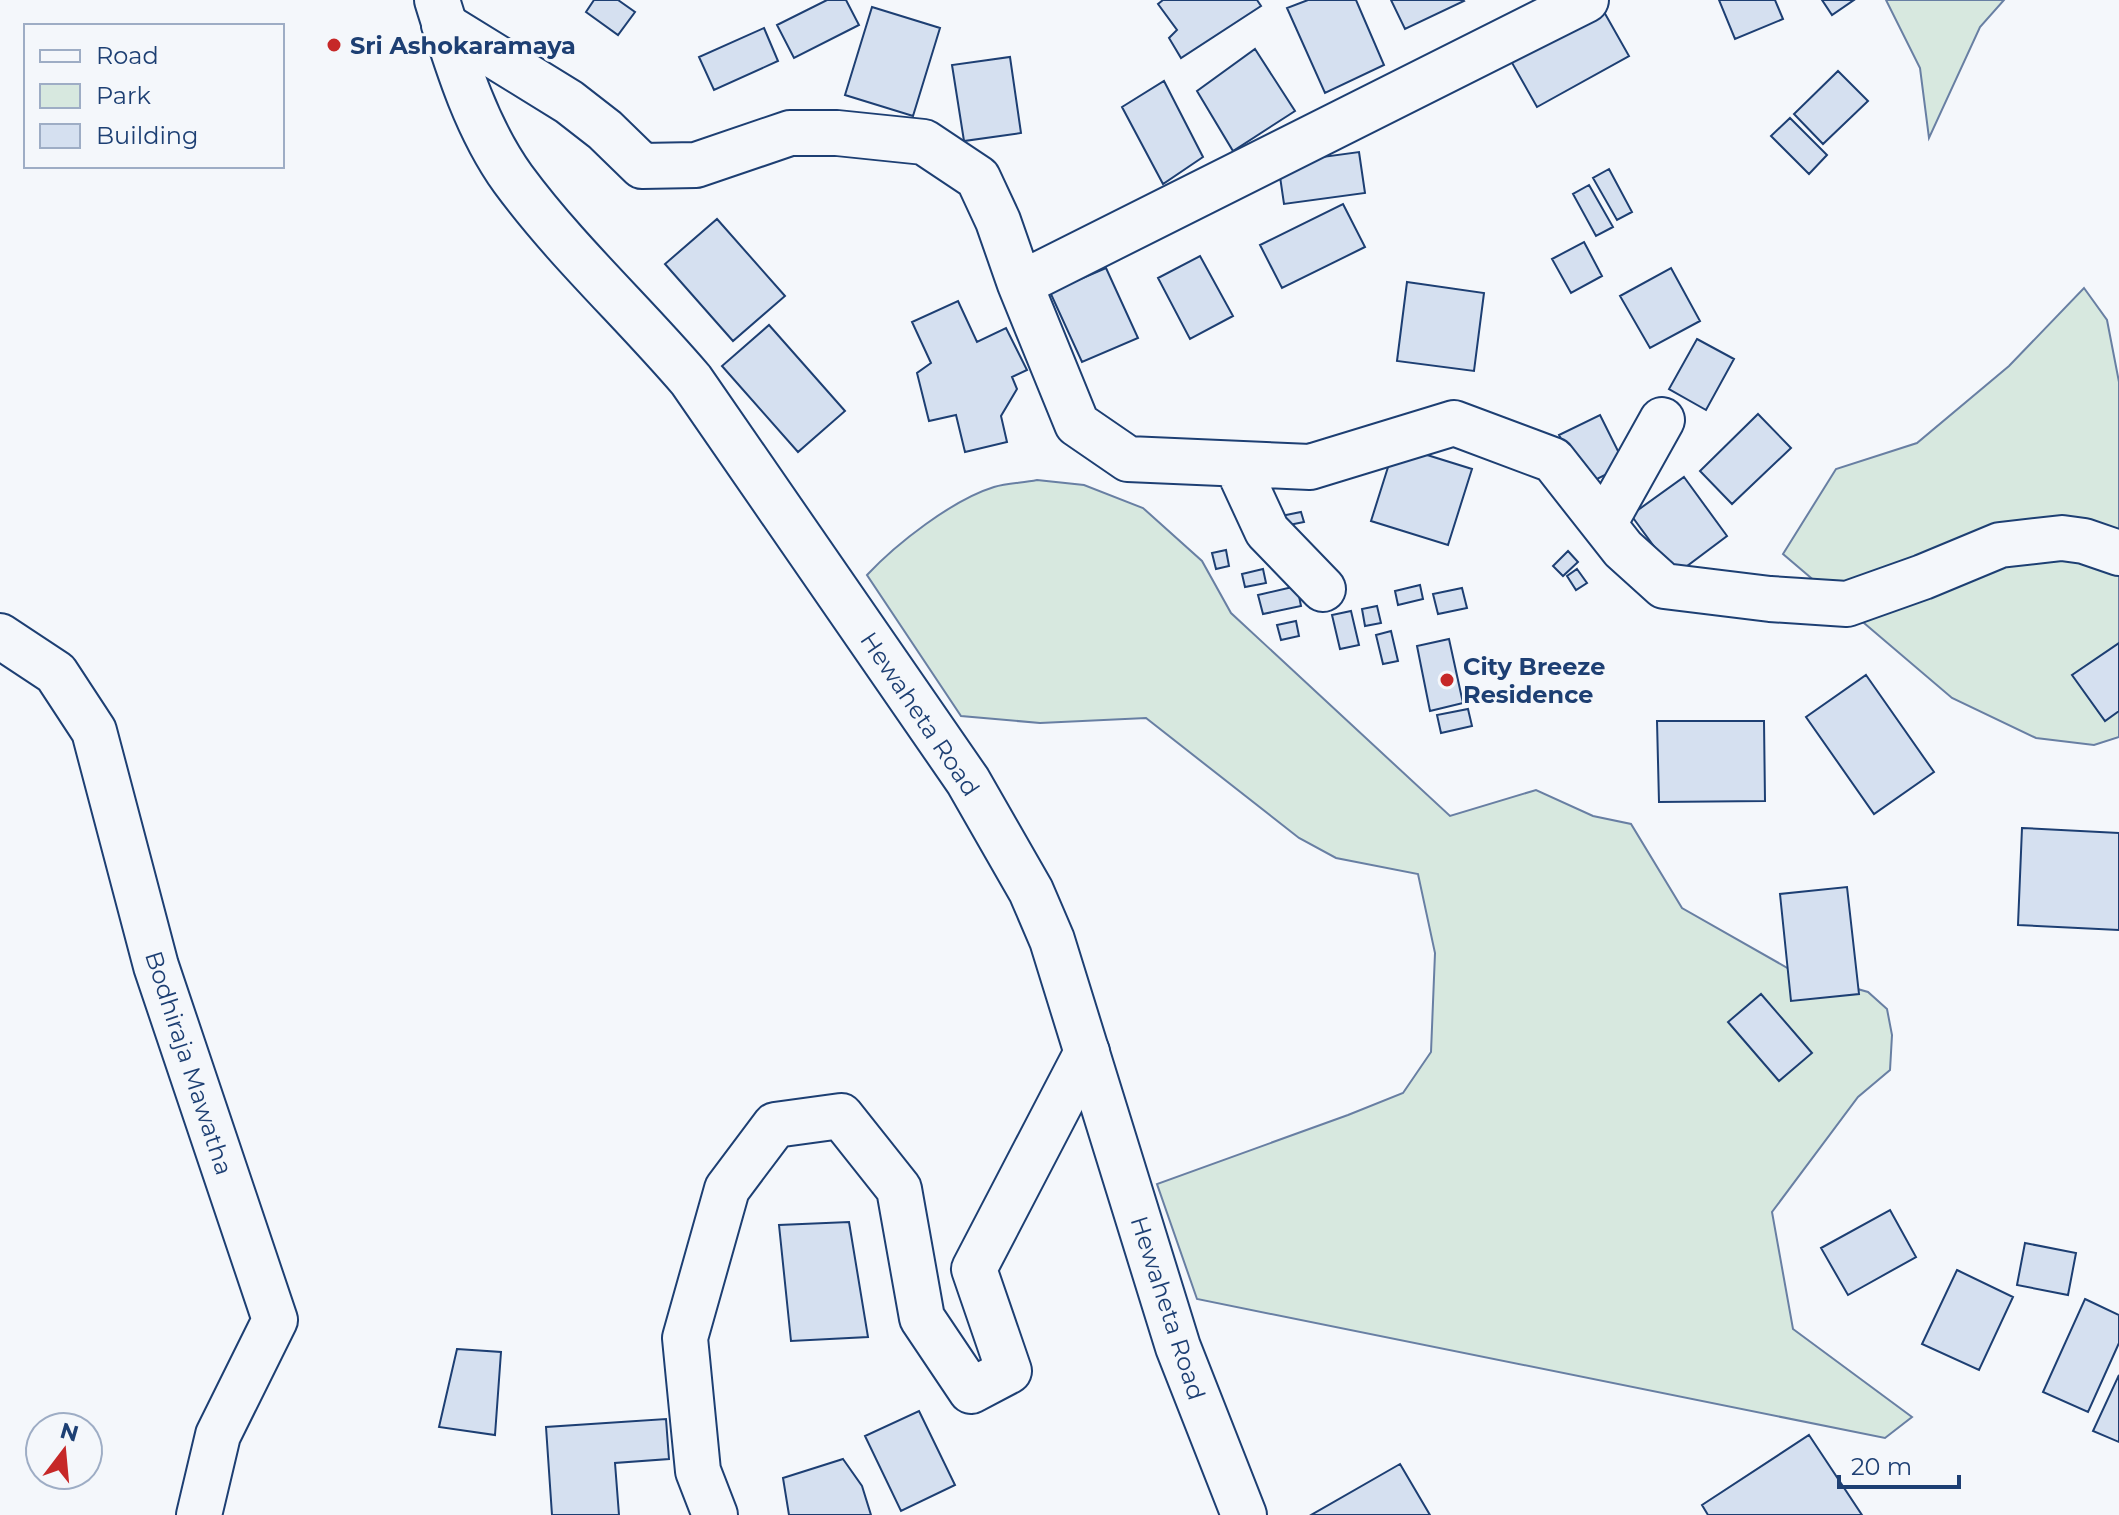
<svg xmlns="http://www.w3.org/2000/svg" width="2119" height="1515" font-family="Montserrat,sans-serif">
  <rect width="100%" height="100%" fill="#f4f7fb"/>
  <!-- green -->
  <path fill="#d7e8df" stroke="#687fa3" stroke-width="2" d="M1886,0H2004L1980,27L1929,138L1920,68Z
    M2084,288L2107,320L2119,382V737L2094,745L2036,738L1952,698L1783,554L1836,469L1917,443L2009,366Z
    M1037,480L1084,485L1143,508L1202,561L1231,613L1450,816L1536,790L1593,816L1631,824L1682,908L1791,970L1868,992L1887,1009L1892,1035L1890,1070L1858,1097L1772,1212L1793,1329L1912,1417L1885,1438L1197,1299L1157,1184L1348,1115L1403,1093L1431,1052L1435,953L1418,874L1336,858L1299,838L1146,718L1040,723L961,716L867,575C896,544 952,500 994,487C1007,483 1023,483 1037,480Z"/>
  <!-- building -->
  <path fill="#d5e0f0" stroke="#1d3f73" stroke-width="2" d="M594,0H618L635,12L618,35L586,12Z
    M827,0H846L859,25L794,58L777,25Z
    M1163,0H1257L1261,6L1181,58L1169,38L1177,30L1158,4Z
    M1308,0H1356L1384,65L1325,93L1287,8Z
    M1391,0H1463L1464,1L1405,29Z
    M1719,0H1775L1783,19L1735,39Z
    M1822,0H1854L1832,15Z
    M1599,3L1629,56L1537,107L1507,54Z
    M872,7L940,28L913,116L845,95Z
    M764,28L778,61L714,90L699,57Z
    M1255,49L1295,111L1233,151L1197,91Z
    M1010,57L1021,133L964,141L952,65Z
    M1838,71L1868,101L1823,144L1794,114Z
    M1164,81L1203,157L1163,184L1122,107Z
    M1790,118L1827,155L1809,174L1771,136Z
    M1359,152L1365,193L1284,204L1278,163Z
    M1609,169L1632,212L1617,220L1593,178Z
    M1589,185L1613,227L1596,236L1573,194Z
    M1343,204L1365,247L1282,288L1260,245Z
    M717,219L785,296L733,341L665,264Z
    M1584,242L1602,276L1571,293L1552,259Z
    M1200,256L1233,316L1190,339L1158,278Z
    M1106,268L1138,338L1082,362L1050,292Z
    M1671,268L1700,321L1650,348L1620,296Z
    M1407,282L1484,293L1474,371L1397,361Z
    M958,301L977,342L1006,328L1027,370L1012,377L1017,389L1001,416L1007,442L965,452L956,415L929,421L917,373L931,363L912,322Z
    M769,325L845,411L798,452L722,366Z
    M1697,339L1734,359L1706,410L1669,389Z
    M1758,414L1791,448L1732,504L1700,471Z
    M1600,415L1625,465L1585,485L1559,435Z
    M1395,445L1472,469L1448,545L1371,521Z
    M1684,477L1727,536L1675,575L1631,515Z
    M1301,512L1304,522L1274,528L1271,518Z
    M1226,550L1229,566L1216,569L1212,553Z
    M1568,551L1578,562L1563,576L1553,566Z
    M1263,569L1266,583L1245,587L1242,574Z
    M1577,569L1587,583L1576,590L1567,576Z
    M1420,585L1423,599L1398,605L1395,591Z
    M1297,586L1301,606L1263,614L1258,595Z
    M1462,588L1467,608L1438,614L1433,594Z
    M1377,606L1381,623L1365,626L1362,609Z
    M1351,611L1359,645L1340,649L1332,615Z
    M1296,621L1299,636L1281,640L1277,625Z
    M1391,631L1398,661L1383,664L1376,635Z
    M1449,639L1463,703L1430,711L1417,646Z
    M2119,643V711L2105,721L2072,675Z
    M1866,675L1934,772L1874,814L1806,717Z
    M1468,709L1472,726L1441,733L1437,715Z
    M1657,721H1764L1765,801L1659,802Z
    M2022,828L2119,833V930L2018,925Z
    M1847,887L1859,994L1791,1001L1780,894Z
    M1761,994L1812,1053L1779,1081L1728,1022Z
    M1890,1210L1916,1257L1848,1295L1821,1248Z
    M849,1222L868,1337L791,1341L779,1225Z
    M2025,1243L2076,1253L2068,1295L2017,1285Z
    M1957,1270L2013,1297L1979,1370L1922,1344Z
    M2085,1299L2119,1315V1343L2088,1412L2043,1392Z
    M457,1349L501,1352L495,1435L439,1427Z
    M2119,1375V1442L2093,1431Z
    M919,1411L955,1485L901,1511L865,1436Z
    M666,1419L669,1459L615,1463L619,1515H552L546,1427Z
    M1809,1435L1862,1515H1708L1702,1505Z
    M843,1459L862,1486L871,1515H789L783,1478Z
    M1400,1464L1430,1515H1311Z"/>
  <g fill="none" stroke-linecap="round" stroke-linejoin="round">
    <!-- minor casing -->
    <g stroke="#1d3f73" stroke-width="48">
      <path id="minor" d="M444,25L569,102L605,130L642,166L696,165L790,133H837L924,142L978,178L998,221L1020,284L1586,0
        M1020,284L1077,424L1128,459L1310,467L1454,423L1553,460L1623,549L1664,586L1770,599L1847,604L1923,577L2000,545L2062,538L2084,541L2119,553
        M1236,464L1267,531L1323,589
        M1604,524L1662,420
        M0,636L56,673L94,731L156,966L275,1320L218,1435L199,1515
        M715,1515L698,1471L685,1338L727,1189L775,1125L841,1116L899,1189L922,1318L971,1391L1009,1371L974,1269L1087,1052"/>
    </g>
    <!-- highway casing -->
    <g stroke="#1d3f73" stroke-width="48">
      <path id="highway" d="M437,0C456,61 475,126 513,179C566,251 633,312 691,380L968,781L1031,891L1052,940L1178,1347L1244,1515"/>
    </g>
    <!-- minor -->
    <use href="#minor" stroke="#f4f7fb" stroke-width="44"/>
    <!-- highway -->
    <use href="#highway" stroke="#f4f7fb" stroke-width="44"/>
  </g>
  <!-- markers -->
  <g fill="#c62828" stroke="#f4f7fb" stroke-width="3">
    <circle cx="334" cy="45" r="8"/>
    <circle cx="1447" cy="680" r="8"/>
  </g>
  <g text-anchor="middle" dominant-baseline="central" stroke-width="6" stroke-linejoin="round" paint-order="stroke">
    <!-- poi labels -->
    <g font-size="24" font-weight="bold" fill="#1d3f73" stroke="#f4f7fb" text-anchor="start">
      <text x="350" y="45">Sri Ashokaramaya</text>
      <text x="1463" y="666">City Breeze<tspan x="1463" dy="28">Residence</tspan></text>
    </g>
    <!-- street labels -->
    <g font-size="24" fill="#1d3f73" stroke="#f4f7fb">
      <text transform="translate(920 714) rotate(56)">Hewaheta Road</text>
      <text transform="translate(189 1063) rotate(72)">Bodhiraja Mawatha</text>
      <text transform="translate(1168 1308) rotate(72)">Hewaheta Road</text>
    </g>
  </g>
  <!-- legend -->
  <rect x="24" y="24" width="260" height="144" fill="#f4f7fb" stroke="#9eadc5" stroke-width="2"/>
  <rect x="40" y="50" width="40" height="12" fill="#f4f7fb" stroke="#9eadc5" stroke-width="2"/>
  <text x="96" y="64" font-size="24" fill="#1d3f73">Road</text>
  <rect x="40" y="84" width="40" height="24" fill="#d7e8df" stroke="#9eadc5" stroke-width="2"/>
  <text x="96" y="104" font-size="24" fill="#1d3f73">Park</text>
  <rect x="40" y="124" width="40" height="24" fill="#d5e0f0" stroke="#9eadc5" stroke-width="2"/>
  <text x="96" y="144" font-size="24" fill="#1d3f73">Building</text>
  <!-- north arrow -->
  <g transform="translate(64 1451) rotate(16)"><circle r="38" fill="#f4f7fb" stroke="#9eadc5" stroke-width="2"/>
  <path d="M0-6L14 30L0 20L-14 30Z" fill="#c62828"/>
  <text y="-12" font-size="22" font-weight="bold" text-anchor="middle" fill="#1d3f73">N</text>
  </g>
  <!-- scale -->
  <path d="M1839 1475v12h120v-12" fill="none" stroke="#1d3f73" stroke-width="4"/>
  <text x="1851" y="1475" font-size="24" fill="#1d3f73" stroke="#f4f7fb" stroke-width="6" paint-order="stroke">20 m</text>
</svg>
